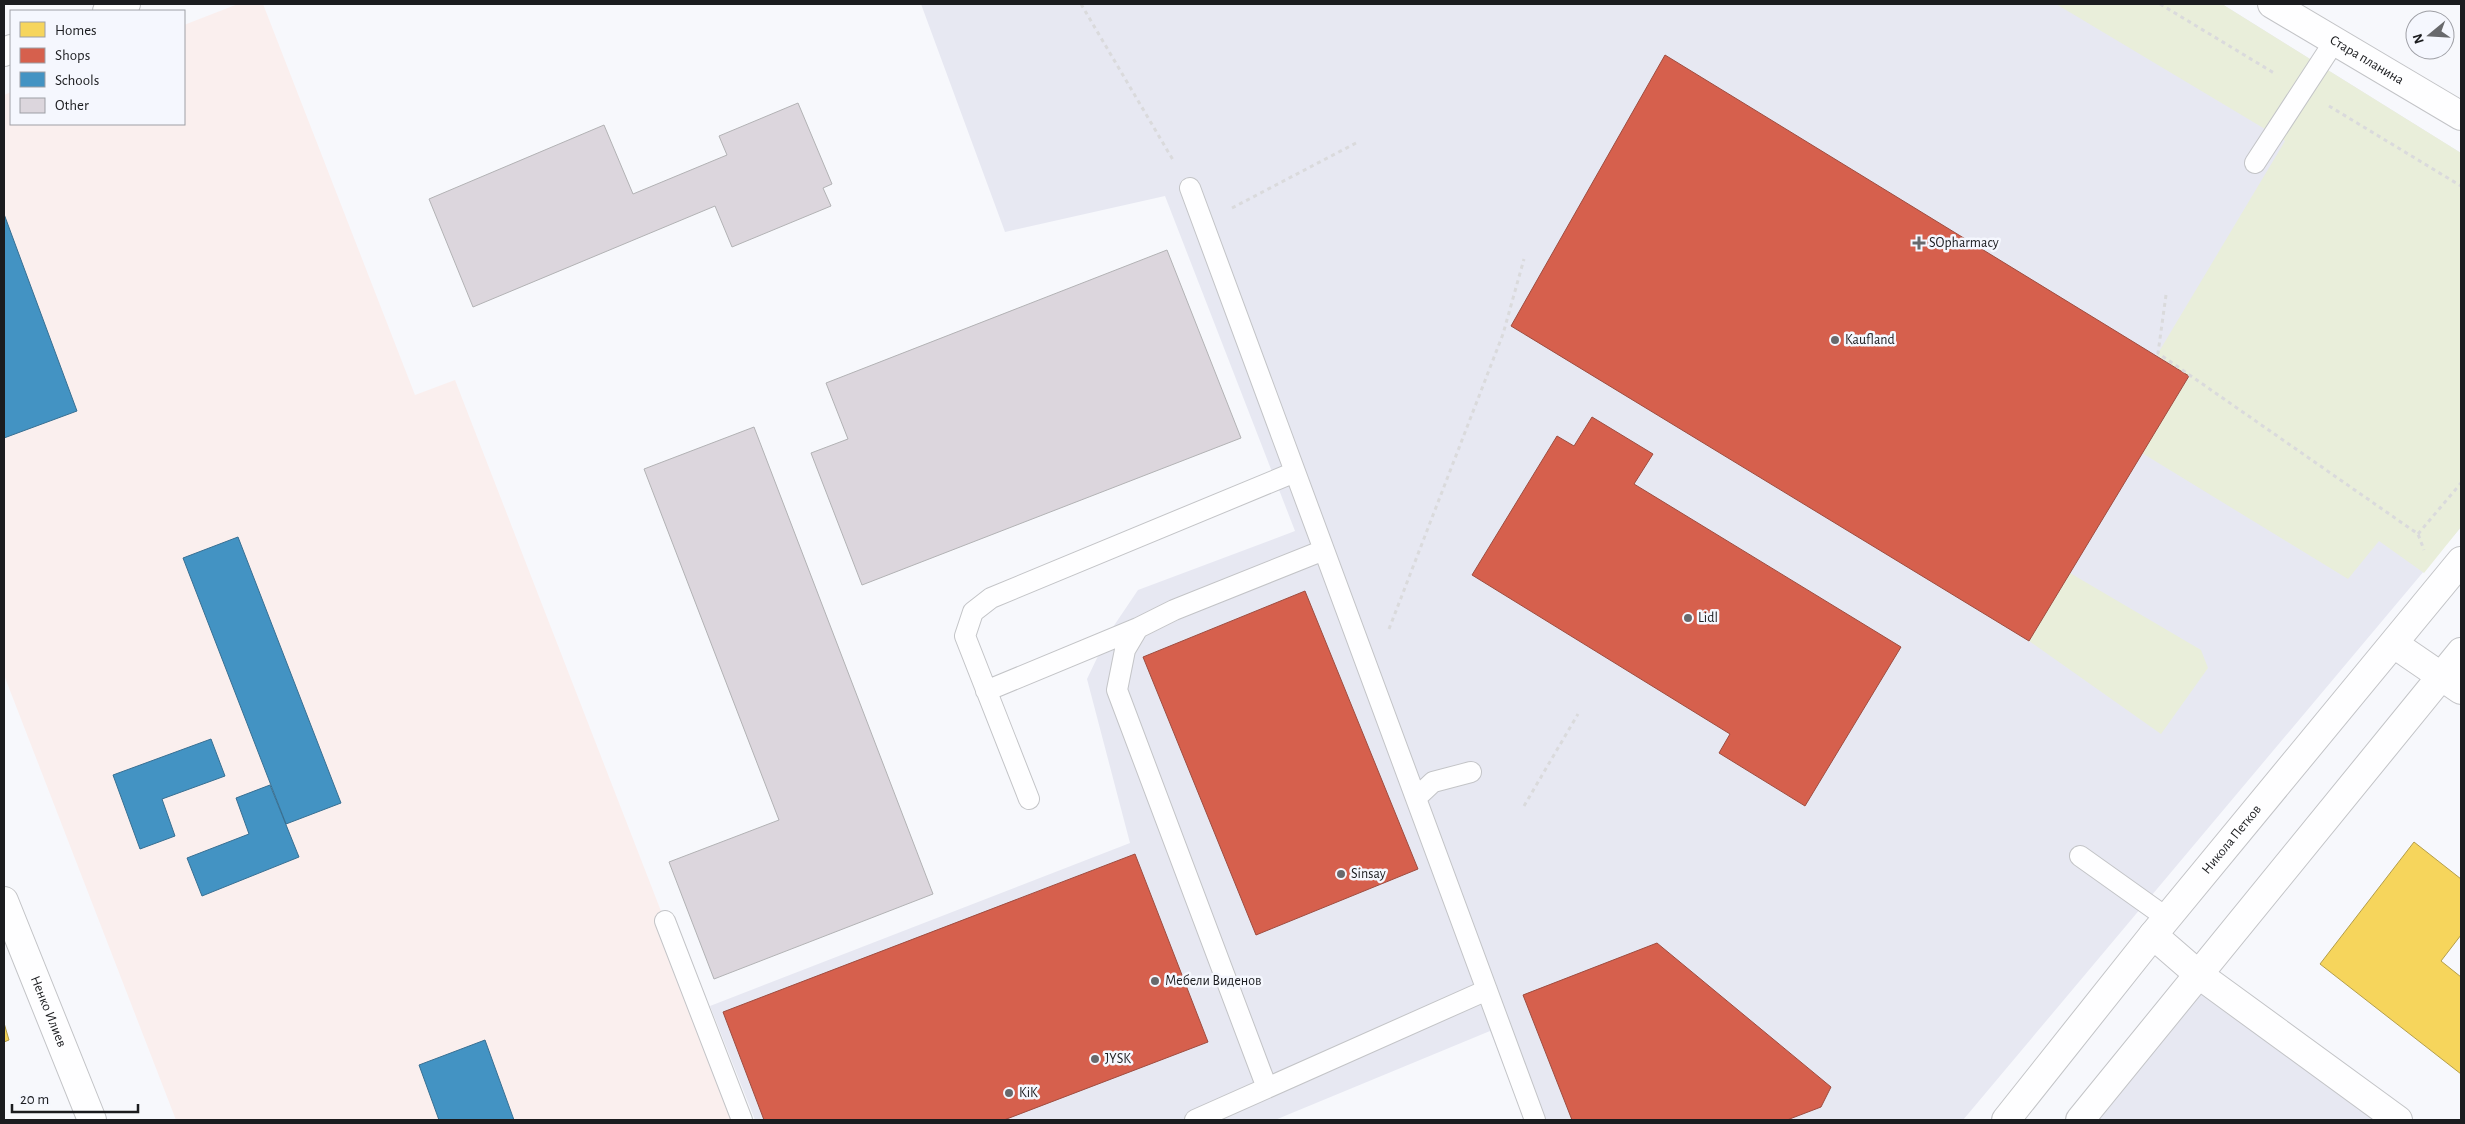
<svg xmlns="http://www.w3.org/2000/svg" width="2465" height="1124" font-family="'Alegreya Sans',sans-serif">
  <rect width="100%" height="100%" fill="#f7f8fc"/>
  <!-- built -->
  <path fill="#e7e8f2" d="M921,4H2222L2461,153V527L1963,1120H1525L1490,1031L1275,1120H755L710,1006L1130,843L1087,679L1109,633L1138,590L1295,531L1165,196L1005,232Z
    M2198,974L2388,1120H2080Z"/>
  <!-- education -->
  <path fill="#faefee" d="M238,4H263L415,395L455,380L742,1120H176L4,675V95L11,92V124H184V25Z"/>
  <!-- green -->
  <path fill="#e9eeda" d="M2056,4H2222L2461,153V527L2424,573L2379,541L2348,579L2142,453L2189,377L2157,355L2285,141Z
    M2070,573L2201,650L2208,668L2161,734L2029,641Z"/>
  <!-- homes -->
  <path fill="#f6d55c" stroke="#b49e4a" d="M2414,842L2461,879V935L2441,961L2461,977V1074L2320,964Z
    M4,1023L9,1040L4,1042Z"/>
  <!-- shops -->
  <path fill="#d6604d" stroke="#9e4c3f" d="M1665,55L2189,376L2029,641L1511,326Z
    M1592,417L1653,454L1634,484L1901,647L1805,806L1719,753L1730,734L1472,575L1557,436L1574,446Z
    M1305,591L1418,869L1256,935L1143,657Z
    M1135,854L1208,1042L1004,1120H764L723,1012Z
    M1657,943L1831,1087L1821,1107L1787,1120H1572L1523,995Z"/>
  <!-- schools -->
  <path fill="#4393c3" stroke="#376f92" d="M4,214L77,411L4,438Z
    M238,537L341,803L286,824L183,558Z
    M211,739L225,776L162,799L175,836L140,849L113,775Z
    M270,785L299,857L202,896L187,858L249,834L236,798Z
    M485,1040L514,1120H439L419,1065Z"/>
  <!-- building -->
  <path fill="#dcd6dd" stroke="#b2b2b4" d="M798,103L832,184L823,188L831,206L732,247L715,206L473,307L429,199L604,125L633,194L727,155L719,136Z
    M1167,250L1241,438L862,585L811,453L848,439L826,383Z
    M754,427L933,894L714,979L669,862L779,820L644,469Z"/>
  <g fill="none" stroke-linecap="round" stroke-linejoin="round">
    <!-- service casing -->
    <g stroke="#c3c4c7" stroke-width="22">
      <path id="service" d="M2255,163L2334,42
        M1190,188L1535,1120
        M986,691L1138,628
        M1416,798L1433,782L1471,772
        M1029,799L965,636L973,612L991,598L1295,472
        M2080,856L2167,918
        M665,921L742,1120
        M1267,1088L1117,690L1125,650L1138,628L1174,610L1324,550
        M1195,1120L1487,990"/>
    </g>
    <!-- minor casing -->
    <g stroke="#c3c4c7" stroke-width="30">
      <g id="minor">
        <path d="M107,11L126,4"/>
        <path d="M4,52L11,49"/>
        <path d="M2394,644L2461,690"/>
        <path id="s1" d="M4,901L92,1120"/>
        <path d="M2153,935L2198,974L2398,1120"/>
      </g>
    </g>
    <!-- tertiary casing -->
    <g stroke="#c3c4c7" stroke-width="30">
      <g id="tertiary">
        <path id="s2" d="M2272,4L2461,116"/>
      </g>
    </g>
    <!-- secondary casing -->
    <g stroke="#c3c4c7" stroke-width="30">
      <g id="secondary">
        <path id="s3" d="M2006,1120L2153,935L2461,561"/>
        <path d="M2080,1120L2461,652"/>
      </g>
    </g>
    <!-- path -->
    <path stroke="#dadadc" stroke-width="3" stroke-dasharray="4 4" stroke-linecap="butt" d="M1081,4L1173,160
      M2160,4L2274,73
      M2329,106L2461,186
      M1232,208L1356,143
      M2166,295L2158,353L2418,534L2424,550
      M2418,534L2461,483
      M1389,629L1503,334L1524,259
      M1524,806L1578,714"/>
    <!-- service -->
    <use href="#service" stroke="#fefeff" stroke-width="20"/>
    <!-- minor -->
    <use href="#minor" stroke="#fefeff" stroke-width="28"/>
    <!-- tertiary -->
    <use href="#tertiary" stroke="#fefeff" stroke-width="28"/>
    <!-- secondary -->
    <use href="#secondary" stroke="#fefeff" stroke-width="28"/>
  </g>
  <!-- markers -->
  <g fill="#68696c" stroke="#f5f7fe" stroke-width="2">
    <path d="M1916.5 235.5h5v5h5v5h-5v5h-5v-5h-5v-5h5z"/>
    <circle cx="1835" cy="340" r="5"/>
    <circle cx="1688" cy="618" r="5"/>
    <circle cx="1341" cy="874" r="5"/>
    <circle cx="1155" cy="981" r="5"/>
    <circle cx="1095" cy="1059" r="5"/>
    <circle cx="1009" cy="1093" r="5"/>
  </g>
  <g text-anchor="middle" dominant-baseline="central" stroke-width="5" stroke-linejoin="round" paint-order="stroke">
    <!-- street labels -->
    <g font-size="14" fill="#1b1c1f" stroke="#f5f7fe">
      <text stroke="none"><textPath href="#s2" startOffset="110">Стара планина</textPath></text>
      <text stroke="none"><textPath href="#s3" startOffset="360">Никола Петков</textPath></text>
      <text stroke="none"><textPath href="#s1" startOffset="119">Ненко Илиев</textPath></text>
    </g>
    <!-- poi labels -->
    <g font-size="14" fill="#1b1c1f" stroke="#f5f7fe" text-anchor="start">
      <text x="1929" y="243">SOpharmacy</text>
      <text x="1845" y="340">Kaufland</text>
      <text x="1698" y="618">Lidl</text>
      <text x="1351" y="874">Sinsay</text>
      <text x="1165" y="981">Мебели Виденов</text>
      <text x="1105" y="1059">JYSK</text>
      <text x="1019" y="1093">KiK</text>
    </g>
  </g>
  <!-- border -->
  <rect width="2465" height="1124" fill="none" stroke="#1b1c1f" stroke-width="10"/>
  <!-- legend -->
  <rect x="10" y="10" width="175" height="115" fill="#f5f7fe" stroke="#9e9fa5"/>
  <rect x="20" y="22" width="25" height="15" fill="#f6d55c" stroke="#9e9fa5"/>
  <text x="55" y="35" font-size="15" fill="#1b1c1f">Homes</text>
  <rect x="20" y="48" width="25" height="15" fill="#d6604d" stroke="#9e9fa5"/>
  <text x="55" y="60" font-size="15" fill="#1b1c1f">Shops</text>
  <rect x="20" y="72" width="25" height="15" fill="#4393c3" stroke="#9e9fa5"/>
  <text x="55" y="85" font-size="15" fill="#1b1c1f">Schools</text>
  <rect x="20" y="98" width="25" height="15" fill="#dcd6dd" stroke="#9e9fa5"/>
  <text x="55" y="110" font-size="15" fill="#1b1c1f">Other</text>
  <!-- north arrow -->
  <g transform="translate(2430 35) rotate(252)"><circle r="24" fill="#f5f7fe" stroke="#9e9fa5"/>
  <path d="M0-4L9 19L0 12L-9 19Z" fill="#68696c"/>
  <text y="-8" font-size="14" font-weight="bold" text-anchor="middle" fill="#1b1c1f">N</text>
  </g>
  <!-- scale -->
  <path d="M12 1104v8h126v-8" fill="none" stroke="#1b1c1f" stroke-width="2.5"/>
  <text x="20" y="1104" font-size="15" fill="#1b1c1f" stroke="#f5f7fe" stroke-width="4" paint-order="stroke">20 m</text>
</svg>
